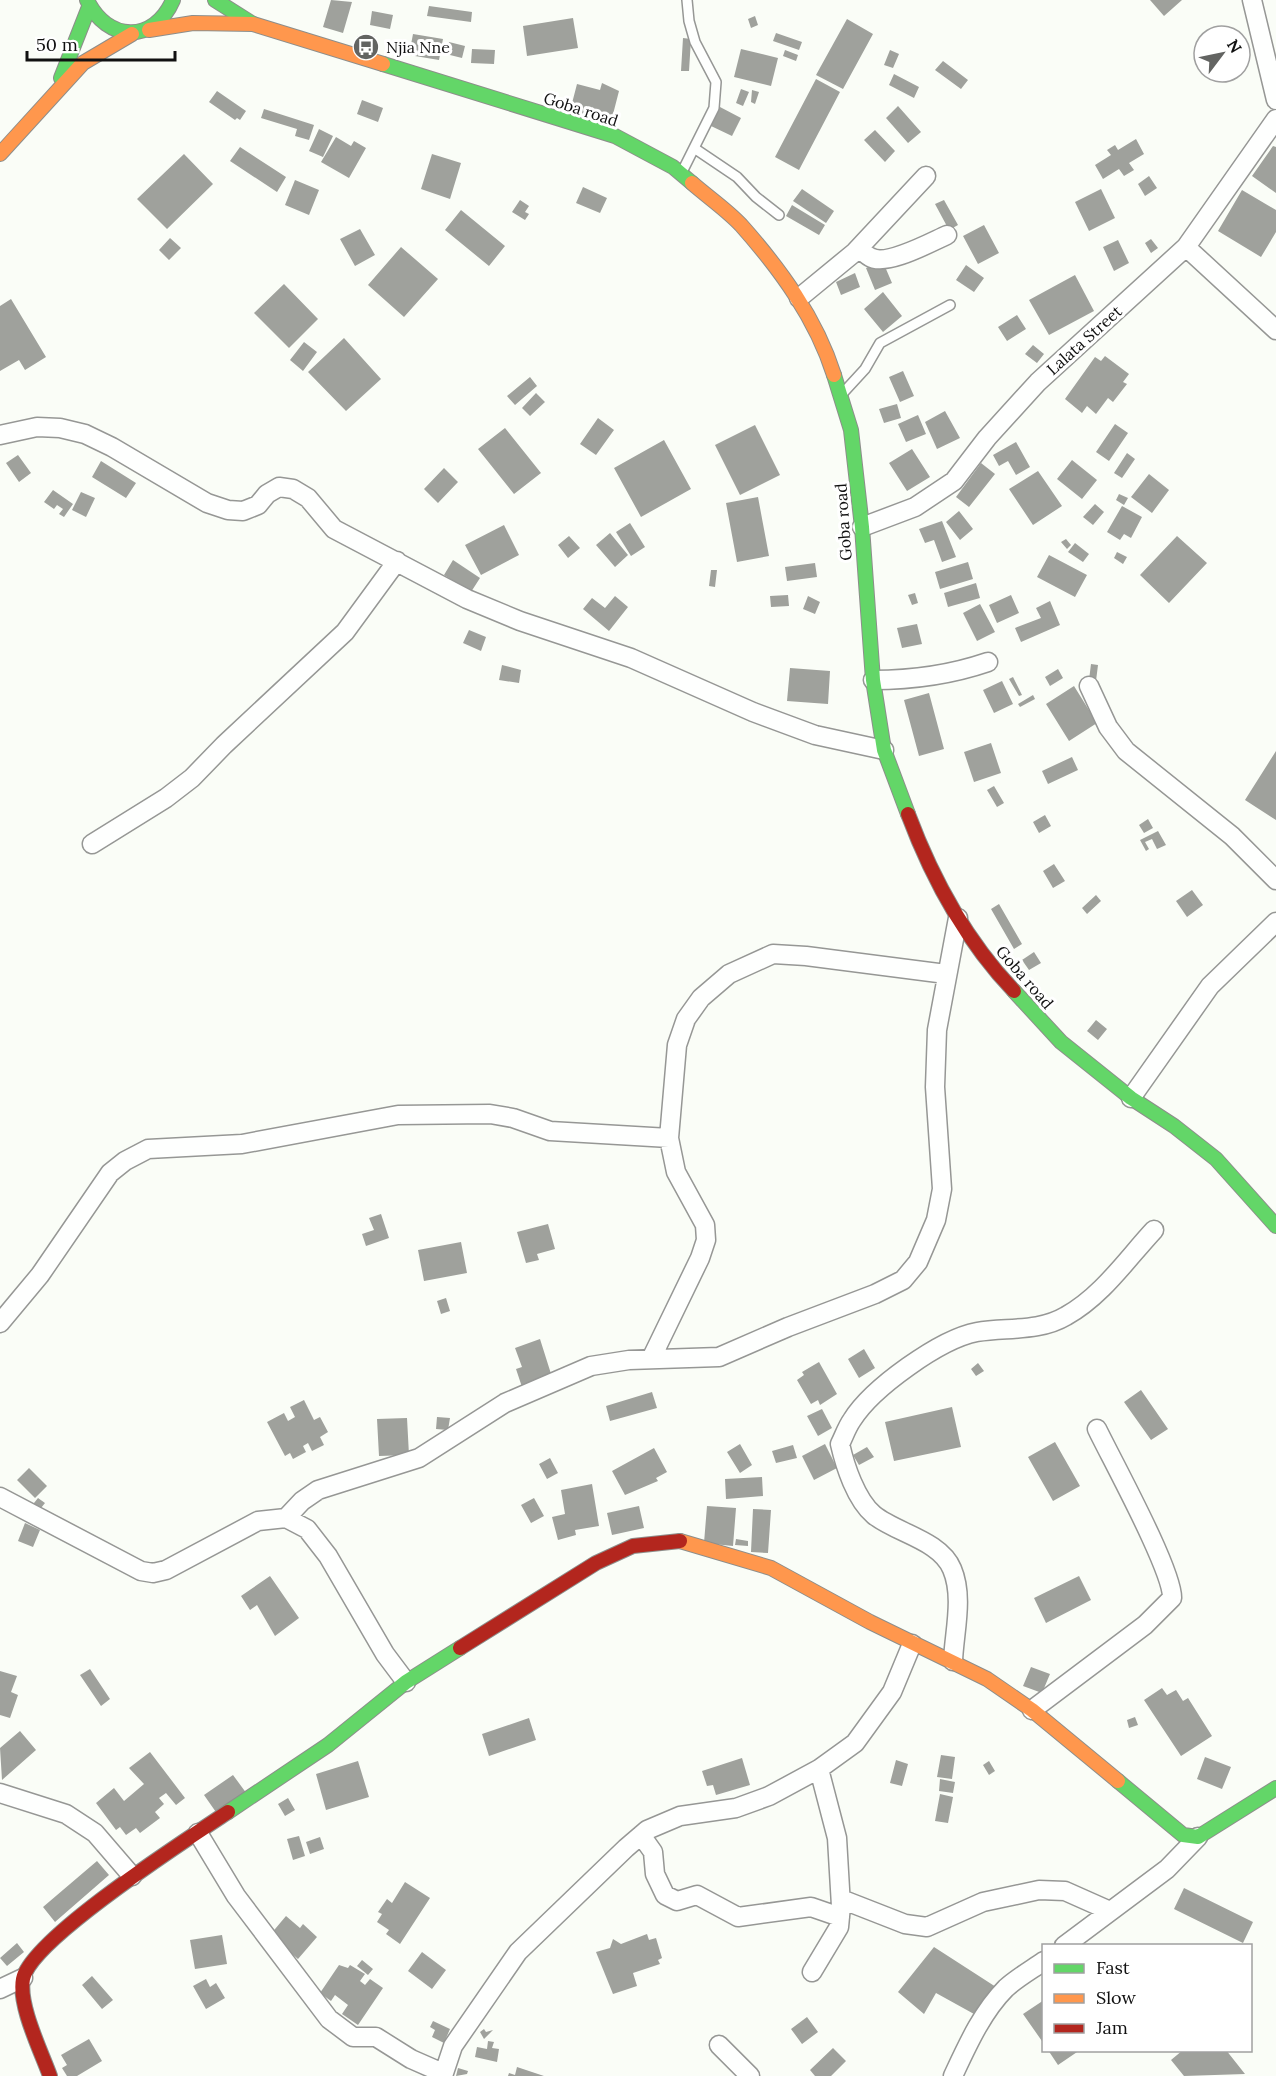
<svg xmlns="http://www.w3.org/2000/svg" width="1276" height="2076" font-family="Lora,serif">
  <rect width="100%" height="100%" fill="#fafdf7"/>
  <!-- building -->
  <path fill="#9fa19c" d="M331,0L352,2L343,33L323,27Z
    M1150,0H1182L1164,16Z
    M429,6L472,12L471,22L427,16Z
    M372,11L393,15L390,29L370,25Z
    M755,16L758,25L751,28L748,19Z
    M573,18L578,48L527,56L523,26Z
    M847,19L873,34L843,89L816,75Z
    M776,33L802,42L799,50L773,41Z
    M413,34L443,39L439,60L409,55Z
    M683,38L691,39L689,71H681Z
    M449,42L465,46L462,58L446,54Z
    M472,49L495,50L494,64L471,63Z
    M741,49L778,58L771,86L734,77Z
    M785,50L798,55L796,61L783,56Z
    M890,50L899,54L893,68L884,65Z
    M943,61L968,80L961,89L935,70Z
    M894,74L919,87L914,98L889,85Z
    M816,79L840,92L799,170L775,157Z
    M602,83L619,91L611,122L570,111L577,84L600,90Z
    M741,89L749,92L743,106L736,103Z
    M752,90L759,92L755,104L751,102Z
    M217,91L246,111L240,120L237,118L235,120L209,102Z
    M362,100L383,108L378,122L357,114Z
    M898,106L921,132L908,143L886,118Z
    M720,107L741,118L732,136L711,126Z
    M264,109L314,125L309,140L295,136L297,129L261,118Z
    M319,129L333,136L323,157L309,151Z
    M875,130L895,151L885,162L864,140Z
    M336,137L351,146L354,141L366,148L349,178L321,162Z
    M1136,139L1144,154L1129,163L1134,170L1124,176L1119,169L1103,179L1095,165L1111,155L1107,150L1115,145L1118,150Z
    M1273,146L1276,147V193L1252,176Z
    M240,147L286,177L277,192L230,161Z
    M184,154L213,184L167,229L137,199Z
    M432,154L461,163L450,199L421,189Z
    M1149,176L1157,188L1145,196L1138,184Z
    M295,180L319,190L309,215L285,205Z
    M583,187L607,198L600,213L576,203Z
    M802,189L834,211L826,223L793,201Z
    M1101,189L1115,218L1089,231L1075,202Z
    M1242,190L1276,210V232L1261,257L1218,231Z
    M520,200L529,206L525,212L529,214L525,220L512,212Z
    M944,200L958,225L949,230L935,204Z
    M792,205L825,225L819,235L786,216Z
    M461,210L505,246L489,266L445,230Z
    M984,225L999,253L978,264L963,236Z
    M360,229L375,255L355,266L340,239Z
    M170,238L181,248L169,260L159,250Z
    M1151,239L1158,248L1151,253L1145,243Z
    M1118,240L1129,263L1114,271L1103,247Z
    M401,247L438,279L404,317L368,285Z
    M883,262L892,283L875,290L866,268Z
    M966,265L984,278L974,292L956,280Z
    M855,273L860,287L841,295L836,282Z
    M1075,275L1094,311L1049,335L1029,300Z
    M284,284L318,319L289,348L254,313Z
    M883,292L902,316L883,332L864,309Z
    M11,299L46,357L25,370L19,360L0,371V306Z
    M1017,315L1026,329L1007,341L998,327Z
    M344,338L381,379L346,411L308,372Z
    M304,342L317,352L303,371L290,360Z
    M1033,345L1044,354L1037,363L1025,354Z
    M1105,356L1129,374L1123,382L1127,384L1113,402L1108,398L1096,414L1087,406L1082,413L1065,399L1095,357L1101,361Z
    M903,371L914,396L900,402L889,377Z
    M530,377L537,386L515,405L507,396Z
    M536,393L545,402L530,416L522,408Z
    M897,404L901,418L884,423L879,409Z
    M945,411L960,438L937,449L925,422Z
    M918,415L926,434L906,442L898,424Z
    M598,418L614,430L596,455L580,444Z
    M1115,424L1128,433L1109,461L1096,452Z
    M755,425L780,475L740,495L715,445Z
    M505,428L541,473L514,494L478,449Z
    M664,440L691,489L641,517L614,468Z
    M1016,442L1030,467L1016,475L1008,461L999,466L993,455Z
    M912,449L930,477L907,491L889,463Z
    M1127,453L1135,459L1122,478L1114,473Z
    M18,455L31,473L19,482L6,463Z
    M1072,460L1097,480L1082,499L1057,479Z
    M101,461L136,483L126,498L92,477Z
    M981,463L995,474L969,507L956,497Z
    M444,468L458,482L438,503L424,489Z
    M1038,471L1062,506L1033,525L1009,489Z
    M1149,474L1169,490L1152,513L1131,497Z
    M53,490L73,504L64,517L59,514L63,509L57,505L54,509L44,502Z
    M81,492L95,498L86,517L72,510Z
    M1119,494L1128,498L1124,505L1116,500Z
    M758,497L769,556L737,562L726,503Z
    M1095,504L1104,512L1093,525L1083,517Z
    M1122,506L1142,517L1131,538L1124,534L1120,540L1107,532Z
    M959,511L973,529L960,540L946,522Z
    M942,521L956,557L942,562L934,540L925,543L919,529Z
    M630,523L645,547L631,556L616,532Z
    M504,525L519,555L481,575L465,545Z
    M610,533L628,555L615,567L596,545Z
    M569,536L580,548L568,558L558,545Z
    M1177,536L1207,563L1169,603L1140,575Z
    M1066,539L1071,545L1067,549L1061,542Z
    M1075,543L1089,554L1083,562L1068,552Z
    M1117,552L1127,557L1123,564L1114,558Z
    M1049,555L1087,575L1075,597L1037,577Z
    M453,560L480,578L471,592L444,575Z
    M968,562L973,579L940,589L935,572Z
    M815,563L817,577L787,581L785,567Z
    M711,570H717L715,587L709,586Z
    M976,583L980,598L948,607L944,593Z
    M915,593L918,603L912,605L908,595Z
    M788,595L789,606L771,607L770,596Z
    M1011,595L1019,613L997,623L989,605Z
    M615,596L628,607L609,631L583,609L592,598L605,608Z
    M808,596L820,602L815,614L803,609Z
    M1050,601L1060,625L1021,642L1015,628L1041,618L1036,608Z
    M980,604L995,632L977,641L963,613Z
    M917,624L922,644L902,648L897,628Z
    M469,630L486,637L481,651L463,643Z
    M1091,664L1098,665L1096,681L1089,680Z
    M502,665L521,670L519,683L499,680Z
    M790,668L830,671L828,704L787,701Z
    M1058,669L1063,678L1050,686L1045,677Z
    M1013,677L1022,695L1019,696L1009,679Z
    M1002,681L1013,704L994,713L983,690Z
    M1074,686L1097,723L1069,741L1046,704Z
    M929,693L944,749L919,756L904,700Z
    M1033,695L1035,699L1020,707L1018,704Z
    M991,743L1001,773L974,782L964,752Z
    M1276,751V820L1245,800Z
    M1072,757L1078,770L1048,784L1042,771Z
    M994,786L1004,803L997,807L987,790Z
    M1045,815L1051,826L1039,833L1033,822Z
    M1148,819L1153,828L1144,833L1139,825Z
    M1158,831L1166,845L1157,849L1152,839L1145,842L1149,849L1146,851L1140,840Z
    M1054,864L1065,881L1053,888L1043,871Z
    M1192,890L1203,905L1187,917L1176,901Z
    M1096,895L1101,901L1087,914L1082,908Z
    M999,904L1022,944L1014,949L991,909Z
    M1034,952L1041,963L1029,970L1022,960Z
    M1096,1020L1107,1029L1098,1040L1087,1031Z
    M381,1214L389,1238L366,1246L362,1234L374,1230L369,1218Z
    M548,1224L555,1249L537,1254L539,1260L526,1263L517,1232Z
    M461,1242L467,1273L424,1281L418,1250Z
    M446,1298L450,1311L441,1314L437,1301Z
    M540,1339L552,1377L522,1387L516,1369L522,1367L515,1348Z
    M864,1349L875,1368L859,1378L848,1359Z
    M819,1362L837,1394L820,1405L818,1400L811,1404L797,1380L804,1375L802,1372Z
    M978,1363L984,1371L976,1376L971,1369Z
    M1141,1390L1168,1429L1151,1440L1124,1402Z
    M652,1392L657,1408L610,1421L606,1406Z
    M304,1400L314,1420L320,1417L328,1432L320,1437L324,1445L312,1451L308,1443L303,1446L306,1452L293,1459L290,1453L285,1456L267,1422L284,1413L288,1421L295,1417L290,1407Z
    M952,1407L961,1447L894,1461L885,1422Z
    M822,1409L832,1428L818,1436L807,1416Z
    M437,1417L450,1418L448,1430L436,1429Z
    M407,1418L409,1455L379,1456L377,1419Z
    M1055,1442L1080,1486L1053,1501L1028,1457Z
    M740,1444L752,1465L740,1473L727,1452Z
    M825,1444L837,1468L814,1480L802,1456Z
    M793,1445L797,1458L776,1463L772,1451Z
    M867,1447L874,1457L859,1465L853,1455Z
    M654,1448L667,1472L656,1478L658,1481L625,1495L612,1471Z
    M550,1458L558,1473L547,1479L539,1464Z
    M29,1468L47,1486L35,1498L17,1480Z
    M762,1477L763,1496L726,1499L725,1479Z
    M592,1484L599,1526L575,1530L576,1535L558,1540L552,1517L565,1514L561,1490Z
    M38,1498L45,1503L37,1513L30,1508Z
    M534,1498L544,1516L531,1523L521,1505Z
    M639,1506L644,1528L612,1535L607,1513Z
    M707,1506L736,1508L733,1546L704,1543Z
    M753,1509L771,1510L768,1553L751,1552Z
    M25,1523L40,1530L33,1547L18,1541Z
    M736,1539L748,1541V1546L735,1545Z
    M270,1576L299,1618L275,1636L257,1605L250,1610L241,1596Z
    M1079,1576L1091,1600L1046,1623L1034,1598Z
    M1031,1667L1050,1674L1042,1693L1023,1686Z
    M90,1669L110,1699L101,1706L80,1675Z
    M0,1671L17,1676L11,1692L18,1695L10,1718L0,1715Z
    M1162,1688L1167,1695L1176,1690L1183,1701L1188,1698L1212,1736L1181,1756L1144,1700Z
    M1135,1717L1138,1725L1129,1728L1127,1720Z
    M529,1718L536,1740L489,1756L482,1734Z
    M20,1731L36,1750L2,1780L0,1748Z
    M150,1752L185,1798L176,1805L166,1793L159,1798L164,1804L155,1812L160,1818L140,1833L136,1828L126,1835L120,1827L116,1830L96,1803L114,1788L124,1801L144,1784L129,1768Z
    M941,1755L955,1757L952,1779L937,1777Z
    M1205,1757L1231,1767L1222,1789L1197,1779Z
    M742,1758L750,1785L716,1795L713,1785L707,1786L702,1771Z
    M896,1760L908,1764L902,1786L890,1783Z
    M358,1761L369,1797L326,1810L316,1774Z
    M989,1761L995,1771L989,1775L983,1765Z
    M233,1775L247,1794L218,1815L204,1795Z
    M940,1779L955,1782L953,1793L939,1791Z
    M940,1794L953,1797L948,1823L935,1821Z
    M288,1798L295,1810L285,1816L278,1804Z
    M299,1836L305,1856L293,1860L287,1839Z
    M320,1837L324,1849L310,1854L306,1842Z
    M97,1861L109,1875L55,1922L43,1907Z
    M405,1882L430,1898L400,1944L386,1934L389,1930L377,1922L382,1914L378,1912L387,1899L392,1903Z
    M1184,1888L1253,1922L1243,1943L1174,1909Z
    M286,1916L300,1928L303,1924L317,1937L298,1959L270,1935Z
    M647,1934L649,1940L656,1938L662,1958L658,1960L660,1964L633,1973L637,1986L613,1994L596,1952L610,1948L613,1939L621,1944Z
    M222,1935L227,1964L195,1969L190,1940Z
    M17,1943L24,1952L7,1966L0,1958Z
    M934,1947L996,1987L974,2014L936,1993L924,2014L898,1992Z
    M422,1952L446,1970L432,1989L408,1971Z
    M362,1960L373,1969L368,1975L357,1966Z
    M339,1965L348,1968L350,1965L365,1974L360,1981L365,1985L370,1979L383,1988L358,2025L342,2014L348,2005L335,1995L331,2001L320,1993Z
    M92,1976L113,2000L102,2009L82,1985Z
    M206,1979L210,1987L216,1983L225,1998L206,2009L193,1986Z
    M1044,2000V2044L1023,2014Z
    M807,2017L818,2032L802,2044L791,2029Z
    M433,2021L450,2029L444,2043L432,2037L435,2030L430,2027Z
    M484,2029L486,2032L493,2030L484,2039L480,2032Z
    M89,2039L102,2061L77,2076H67L62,2068L67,2065L61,2055Z
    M488,2041L494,2042L492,2048L499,2049L497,2062L475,2057L477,2047L487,2049Z
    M833,2048L846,2061L831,2076H815L810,2070Z
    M1048,2050H1080L1058,2065Z
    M1183,2050H1226L1245,2074L1184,2076L1171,2060Z
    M517,2067L544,2076H508L509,2073L515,2075Z
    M458,2068L468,2071L467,2074L456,2076Z"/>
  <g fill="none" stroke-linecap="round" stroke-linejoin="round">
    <!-- lane casing -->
    <g stroke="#969795" stroke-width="12">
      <path id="lane" d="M694,148L737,177L756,197L779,215
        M682,172L714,108L716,82L695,42L689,21L687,0
        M842,394L865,369L880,343L950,305"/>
    </g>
    <!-- street casing -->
    <g stroke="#969795" stroke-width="21">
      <path id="street" d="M1252,0L1276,100
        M1186,247L1276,330
        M859,248C862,251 866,255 870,257C886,267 931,242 947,235
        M799,298L855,252L926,176
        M0,435L37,427L60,428L85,434L112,447L207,503L228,510L243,511L258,505L267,494L279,487L293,489L308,498L334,529L467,599L520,621L631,658L753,712L815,735L884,750
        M862,527L915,507L954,481L987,438L1038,382L1186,247L1276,119
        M873,680C913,680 950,675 988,662
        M1089,686L1108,727L1126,751L1232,836L1276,880
        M92,844L166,798L192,778L224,745L345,632L397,561
        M1131,1098L1210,986L1276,922
        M0,1323L40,1275L110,1173L125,1161L148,1149L242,1144L398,1115L490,1114L513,1118L550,1131L669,1138
        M651,1359L700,1258L706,1240L705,1225L676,1172L669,1138L677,1045L686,1019L701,998L729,974L773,954L806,956L946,974
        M0,1497L141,1571L153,1573L166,1570L258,1521L286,1518L307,1529L328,1556L385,1654L406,1682
        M286,1518L302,1501L318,1490L419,1458L505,1403L591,1366L629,1360L719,1357L788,1327L875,1294L903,1280L918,1262L936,1220L942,1189L935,1087L937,1030L958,918
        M953,1661C954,1633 964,1597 952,1569C940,1540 896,1533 874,1515C856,1500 845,1466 840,1444C844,1436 847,1427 852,1420C872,1388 940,1339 977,1332C1007,1327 1039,1332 1066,1316C1102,1296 1127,1259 1154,1230
        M1032,1710L1145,1625L1172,1598C1173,1571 1112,1460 1097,1429
        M0,1793L66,1814L95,1833L132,1876
        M198,1833L236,1896L329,2019L353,2037H376L411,2059L443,2073
        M641,1835L653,1852L655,1874L665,1895L677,1901L697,1895L738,1917L811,1907L840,1917
        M841,1899L905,1924L927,1927L983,1902L1039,1890L1065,1891L1110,1911
        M1064,1946L1167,1869L1198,1837
        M812,1972L839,1927L841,1906L837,1838L819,1769
        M0,1989L23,1978
        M719,2045L750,2076
        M443,2076L453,2046L518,1952L626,1848L647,1830L680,1816L736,1808L769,1796L819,1769L855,1743L892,1692L912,1644
        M953,2076C967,2046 982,2012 1006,1988C1017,1978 1031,1970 1044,1961"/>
    </g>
    <!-- fast casing -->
    <g stroke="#8d8e8b" stroke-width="16">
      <path id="fast" d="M87,0C107,42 154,44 173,0
        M215,0L253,24
        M383,64L615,136L673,167L692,183
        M61,78L89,7
        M834,375L851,430L862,527L873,680L884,750L908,814
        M1014,991L1061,1042L1131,1098L1174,1126L1216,1159L1276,1226
        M1118,1781L1183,1835L1198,1837L1276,1788
        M228,1812L328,1745L406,1682L460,1648"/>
    </g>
    <!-- slow casing -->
    <g stroke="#8d8e8b" stroke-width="16">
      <path id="slow" d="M149,30L193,23L253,24L383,64
        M0,154L83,63L132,34
        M692,183C708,197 727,210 741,225C780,269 816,318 834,375
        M680,1541L771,1568L870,1622L987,1679L1032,1710L1118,1781"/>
    </g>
    <!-- jam casing -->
    <g stroke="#8d8e8b" stroke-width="16">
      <path id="jam" d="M908,814C932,878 967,942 1014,991
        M460,1648L596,1563L633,1546L680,1541
        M50,2076C41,2051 18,2005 23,1979C31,1939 189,1838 228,1812"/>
    </g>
    <!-- lane -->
    <use href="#lane" stroke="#fefffe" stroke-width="9"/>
    <!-- street -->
    <use href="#street" stroke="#fefffe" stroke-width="18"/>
    <!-- fast -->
    <use href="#fast" stroke="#63d668" stroke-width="14"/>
    <!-- slow -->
    <use href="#slow" stroke="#ff974d" stroke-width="14"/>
    <!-- jam -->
    <use href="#jam" stroke="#b3261e" stroke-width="14"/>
  </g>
  <!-- icons -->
  <defs>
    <g id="bus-disc" transform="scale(1.35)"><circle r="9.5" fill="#636462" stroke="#fff"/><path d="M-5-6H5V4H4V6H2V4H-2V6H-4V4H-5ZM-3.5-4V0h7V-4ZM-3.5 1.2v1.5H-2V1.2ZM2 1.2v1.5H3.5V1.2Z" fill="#fff"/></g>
  </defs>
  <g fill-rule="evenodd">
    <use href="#bus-disc" x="366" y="47"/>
  </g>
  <g text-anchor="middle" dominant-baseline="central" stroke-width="6" stroke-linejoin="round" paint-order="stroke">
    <!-- poi labels -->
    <g font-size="16" fill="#111" stroke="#fff" text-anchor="start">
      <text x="386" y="47">Njia Nne</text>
    </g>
    <!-- street labels -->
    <g font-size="16" fill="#111" stroke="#fff">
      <text transform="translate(581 109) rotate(18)">Goba road</text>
      <text transform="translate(1084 340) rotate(-42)">Lalata Street</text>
      <text transform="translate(843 522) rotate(-94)">Goba road</text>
      <text transform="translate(1025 977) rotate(49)">Goba road</text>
    </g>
  </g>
  <!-- legend -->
  <rect x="1042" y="1944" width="210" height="108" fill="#ffffff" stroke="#a0a0a0" stroke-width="1.5"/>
  <rect x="1054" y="1964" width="30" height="9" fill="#63d668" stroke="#a0a0a0" stroke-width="1.5"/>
  <text x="1096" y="1974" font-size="18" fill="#111111">Fast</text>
  <rect x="1054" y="1994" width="30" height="9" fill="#ff974d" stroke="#a0a0a0" stroke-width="1.5"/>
  <text x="1096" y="2004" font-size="18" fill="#111111">Slow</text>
  <rect x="1054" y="2024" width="30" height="9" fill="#b3261e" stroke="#a0a0a0" stroke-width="1.5"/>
  <text x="1096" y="2034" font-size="18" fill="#111111">Jam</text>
  <!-- north arrow -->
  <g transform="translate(1222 54) rotate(58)"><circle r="28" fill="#ffffff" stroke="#a0a0a0" stroke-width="1.5"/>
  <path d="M0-4.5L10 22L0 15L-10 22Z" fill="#636462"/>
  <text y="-9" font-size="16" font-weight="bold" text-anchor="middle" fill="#111111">N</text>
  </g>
  <!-- scale -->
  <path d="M27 51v9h148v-9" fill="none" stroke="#111111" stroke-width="3"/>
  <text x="36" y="51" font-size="18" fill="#111111" stroke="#ffffff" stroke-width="4.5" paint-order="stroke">50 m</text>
</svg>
